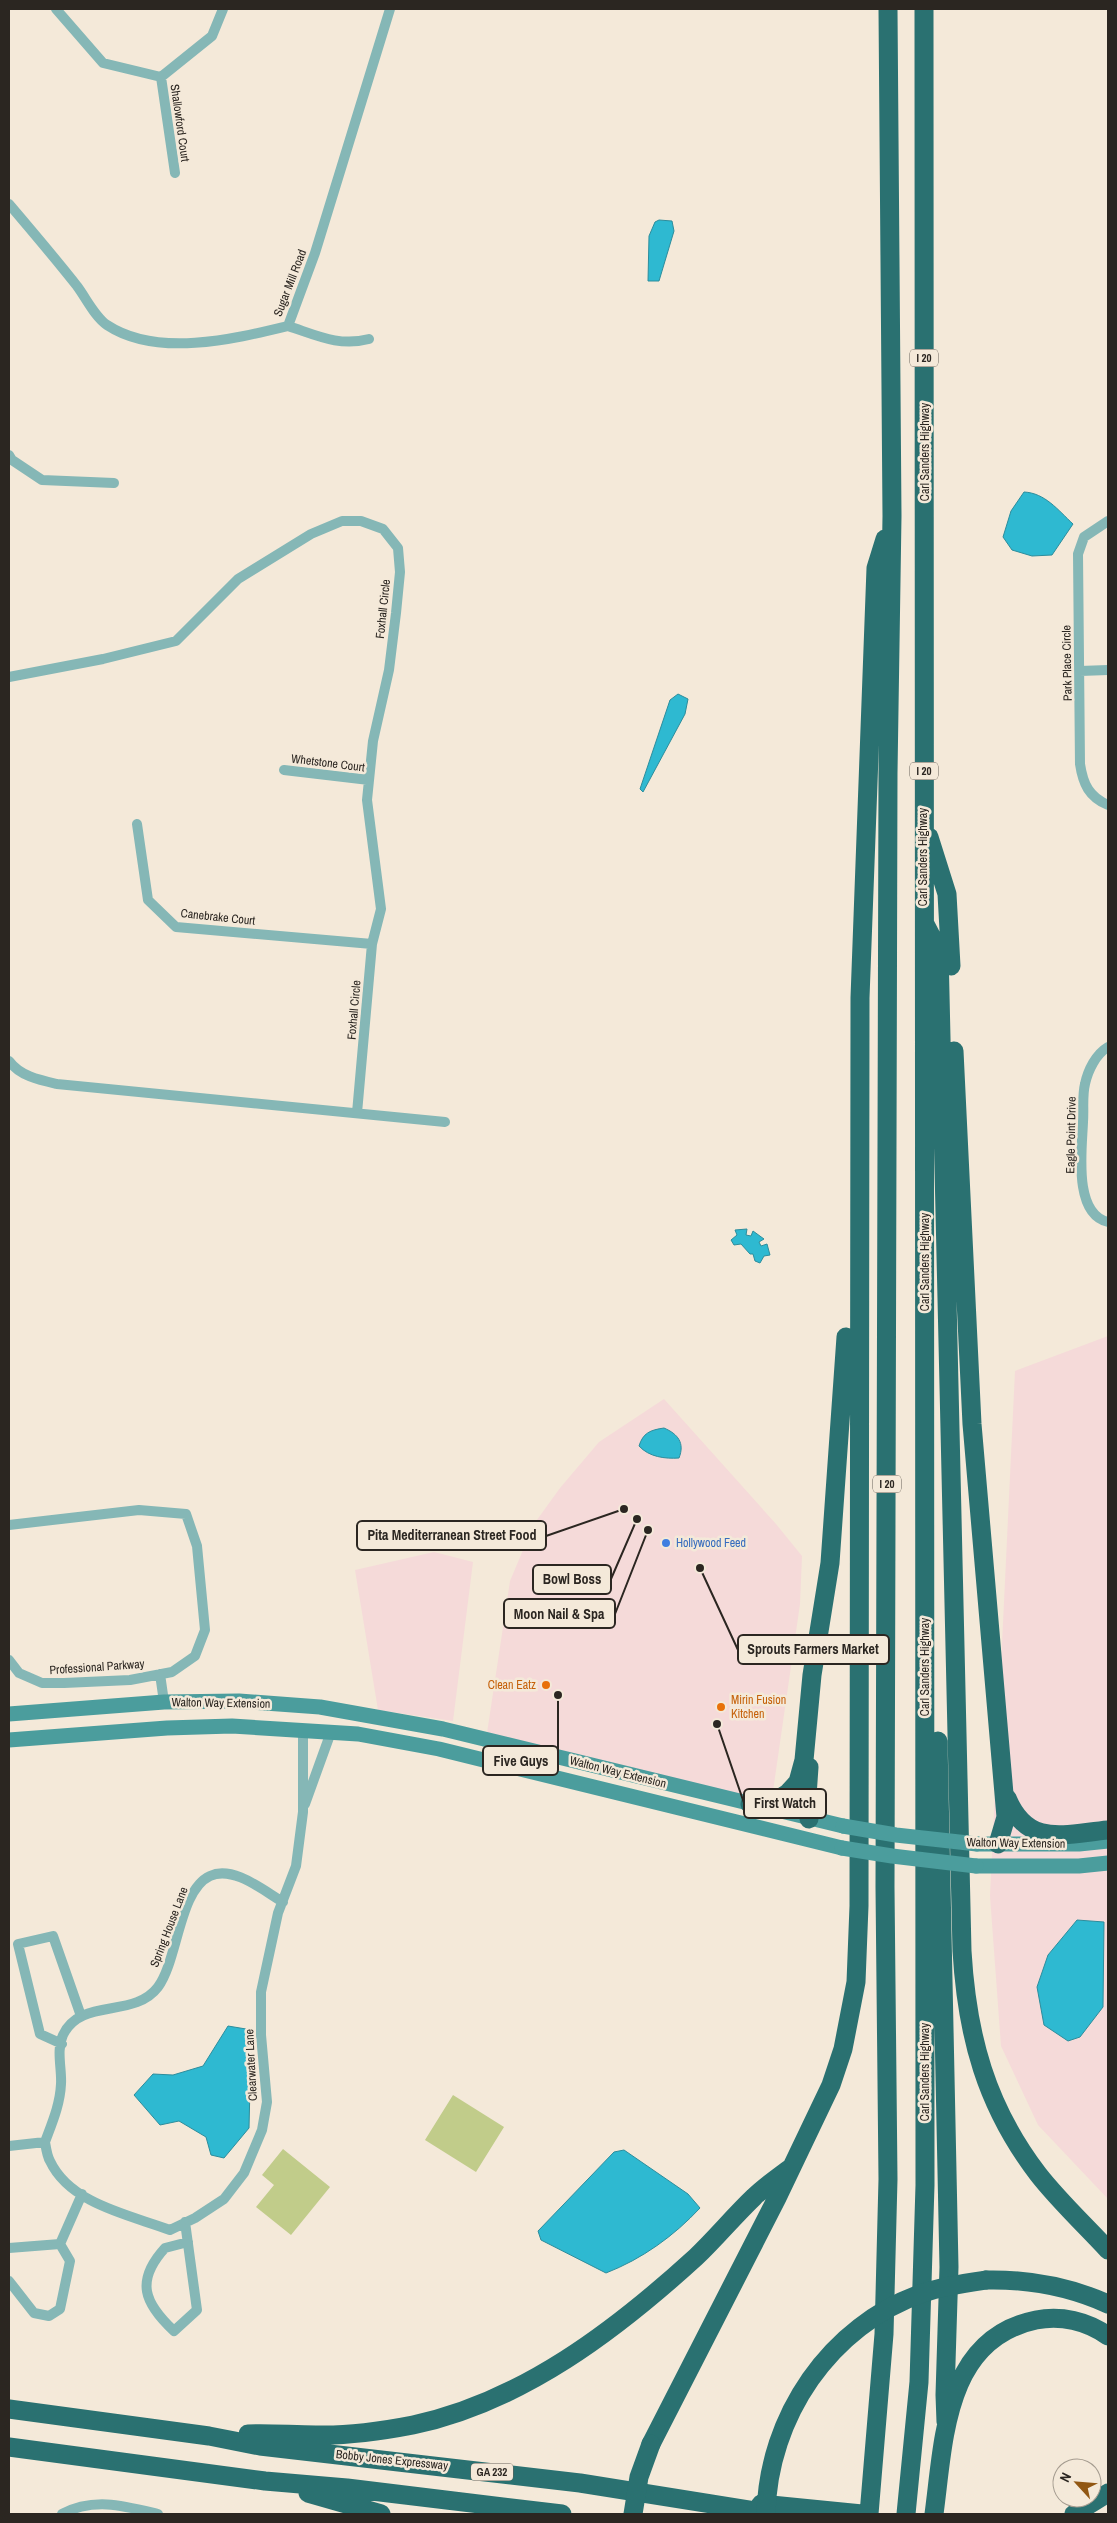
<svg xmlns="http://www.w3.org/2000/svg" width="1117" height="2523" font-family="'Archivo Narrow',sans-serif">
  <rect width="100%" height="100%" fill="#f4e9d9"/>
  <!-- commercial -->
  <path fill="#f5dad9" d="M1108,1336V2199L1038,2125L1001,2046L990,1896L1015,1371Z
    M664,1399L776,1524L802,1556L800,1604L772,1798L757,1801L487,1733L510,1581L534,1524L560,1488L599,1442Z
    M434,1552L473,1562L453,1721L378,1710L355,1570Z"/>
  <!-- green -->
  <path fill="#c1cc8a" d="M453,2095L504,2127L476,2172L425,2140Z
    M283,2149L330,2187L291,2235L256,2207L274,2185L262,2175Z"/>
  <!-- water -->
  <path fill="#2eb9d1" stroke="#2d8d9c" d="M659,220L672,221L674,231L659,281H648L649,236L655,222Z
    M1024,492C1045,493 1058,510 1073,524L1052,555L1032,556L1012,550L1003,537L1011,511Z
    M678,694L688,699L685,714L643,792L640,789L670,700Z
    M747,1229L746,1235L751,1236L753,1231L764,1239L759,1242L761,1246L767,1244L770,1255L764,1256L760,1263L755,1261L753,1254H750L741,1244L734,1245L731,1240L737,1235L735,1230Z
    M664,1428C678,1434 685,1443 679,1458C665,1459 649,1457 639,1446C643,1433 650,1430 664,1428Z
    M1077,1920L1104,1922L1103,2007L1080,2037L1068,2041L1044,2025L1037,1987L1048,1955Z
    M228,2026L246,2029L251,2042L249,2128L224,2158L211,2155L206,2137L179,2121L160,2125L134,2095L153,2074L173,2075L203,2066Z
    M624,2150L688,2194L700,2208C674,2236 642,2259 606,2273L541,2240L538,2231L614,2152Z"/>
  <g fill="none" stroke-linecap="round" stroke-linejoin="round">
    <!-- street -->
    <path stroke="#85b7b6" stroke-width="10" d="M56,9L103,63L161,77
      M161,77L175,173
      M161,77L212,36L223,9
      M9,204C32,231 55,258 77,286C86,298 95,317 107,325C157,358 234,339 288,326L315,253L390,9
      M288,326C316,335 339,347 369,339
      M9,455L12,460L42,480L114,483
      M1108,521L1084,537L1078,554L1080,764C1083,784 1089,797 1108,805
      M1080,671L1108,670
      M9,677L103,659L176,641L238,579L311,534L342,521H361L383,529L398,548L400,572L396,613L389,670L373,741L367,800L381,909L372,944L357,1113
      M284,770L369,780
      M137,824L148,900L176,927L372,944
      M1108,1047C1096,1054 1088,1070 1085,1084C1082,1096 1084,1110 1083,1122C1082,1149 1073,1214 1108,1222
      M9,1061C20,1076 39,1080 57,1084L445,1122
      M9,1525L139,1510L186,1514L197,1546L205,1630L195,1656L172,1672L130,1680L64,1683H42L19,1673L9,1660
      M160,1674L164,1702
      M305,1804L331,1732
      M62,2044L40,2034L18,1944L53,1936L81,2016
      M45,2142C46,2148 47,2156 50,2161C70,2204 130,2215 170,2230L195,2218L224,2199L244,2173L262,2130L267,2102L261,2035V1992L278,1913L296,1866L303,1812V1730
      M45,2142C52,2123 60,2105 61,2084C62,2069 56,2050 63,2035C81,1997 134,2019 158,1987C178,1960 179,1890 210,1876C233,1865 264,1891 283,1902
      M9,2146L45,2142
      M185,2222L197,2310L174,2331C144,2303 135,2281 165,2248L188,2242
      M60,2244L82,2194
      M9,2248L60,2244
      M9,2281L34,2313L49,2316L60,2309L70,2261L60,2244
      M62,2514C94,2497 125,2506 158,2514"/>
    <!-- secondary -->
    <path stroke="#4b9d9d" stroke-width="15" d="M9,1714L164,1702L239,1701L320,1707L443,1729L843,1826
      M9,1740L167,1728L232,1726L358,1734L439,1749L842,1848
      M977,1844H1079L1108,1841
      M976,1866H1079L1108,1863"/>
    <!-- highway -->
    <path stroke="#2a7171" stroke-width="19" d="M929,837L947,894L951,966
      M925,924L939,951L962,1951C967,2036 986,2106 1038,2174C1059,2201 1085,2225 1108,2250
      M954,1051L972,1424L1006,1817L998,1844
      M938,1741L949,2267L945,2395L946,2422
      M809,1767L807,1796L809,1819
      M1007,1798C1028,1848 1064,1834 1108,1830
      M750,1804L775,1801L788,1793L798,1782L804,1760L812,1675L830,1563L846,1337
      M986,2280C1030,2279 1068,2286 1108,2304
      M9,2409L209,2436L260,2446L580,2483L774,2514
      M248,2434C270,2433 293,2435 316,2435C348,2436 382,2431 413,2425C522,2402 616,2330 696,2257C716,2238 734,2216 754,2197C764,2187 777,2178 789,2169
      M651,2444L777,2198L831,2085L843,2049L856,1982L859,1906L860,998L876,568L885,539
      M9,2447L265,2481L347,2488L562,2514
      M308,2493L381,2514
      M761,2504L862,2514
      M869,2514L884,2334L888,2179L885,1887L888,773L892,516L888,9
      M906,2514L919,2382L925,2185L924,9
      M934,2514C944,2441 944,2339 1036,2320C1061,2315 1087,2321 1108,2336
      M1074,2514L1108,2493"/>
    <!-- secondary-bridge -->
    <path stroke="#4b9d9d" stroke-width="15" d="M843,1826L896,1835L977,1844
      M842,1848L892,1856L976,1866"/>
    <!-- highway-bridge -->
    <path stroke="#2a7171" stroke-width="19" d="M633,2514L639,2477L651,2444
      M766,2514C768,2417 830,2325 923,2293C943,2286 965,2283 986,2280"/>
  </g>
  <!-- markers -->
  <circle fill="#3f7fe0" stroke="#f4e9d9" stroke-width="2" cx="666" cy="1543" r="5"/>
  <g fill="#e8710a" stroke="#f4e9d9" stroke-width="2">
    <circle cx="546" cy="1685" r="5"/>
    <circle cx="721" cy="1707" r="5"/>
  </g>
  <g text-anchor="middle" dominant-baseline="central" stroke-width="5" stroke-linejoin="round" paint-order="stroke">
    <!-- shield labels -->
    <g fill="#f4e9d9" stroke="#676058" stroke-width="1">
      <rect x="910" y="349.5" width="28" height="17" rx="4"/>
      <rect x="910" y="762.5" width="28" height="17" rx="4"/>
      <rect x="873" y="1475.5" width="28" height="17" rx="4"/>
      <rect x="471" y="2463.5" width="42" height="17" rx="4"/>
    </g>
    <g font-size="11" font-weight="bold" fill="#2b2621">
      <text x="924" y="358">I 20</text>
      <text x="924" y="771">I 20</text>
      <text x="887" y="1484">I 20</text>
      <text x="492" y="2472">GA 232</text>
    </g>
    <!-- street labels -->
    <g font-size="12" fill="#2b2621" stroke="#f4e9d9">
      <text transform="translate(180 123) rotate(82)">Shallowford Court</text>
      <text transform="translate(290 283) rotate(-69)">Sugar Mill Road</text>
      <text transform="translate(925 452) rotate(-90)">Carl Sanders Highway</text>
      <text transform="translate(383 609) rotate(-84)">Foxhall Circle</text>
      <text transform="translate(1067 663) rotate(-91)">Park Place Circle</text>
      <text transform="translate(328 763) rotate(7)">Whetstone Court</text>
      <text transform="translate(923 857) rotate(-90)">Carl Sanders Highway</text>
      <text transform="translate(218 917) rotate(6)">Canebrake Court</text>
      <text transform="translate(354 1010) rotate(-85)">Foxhall Circle</text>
      <text transform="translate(1071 1135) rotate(-89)">Eagle Point Drive</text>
      <text transform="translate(925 1262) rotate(-90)">Carl Sanders Highway</text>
      <text transform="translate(97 1667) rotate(-4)">Professional Parkway</text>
      <text transform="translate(925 1667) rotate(-90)">Carl Sanders Highway</text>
      <text transform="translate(221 1703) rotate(1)">Walton Way Extension</text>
      <text transform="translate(618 1772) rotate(14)">Walton Way Extension</text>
      <text transform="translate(1016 1843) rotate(1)">Walton Way Extension</text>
      <text transform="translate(169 1927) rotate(-69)">Spring House Lane</text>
      <text transform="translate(251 2065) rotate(-93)">Clearwater Lane</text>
      <text transform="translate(925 2072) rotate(-90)">Carl Sanders Highway</text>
      <text transform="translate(392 2460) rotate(6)">Bobby Jones Expressway</text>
    </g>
    <!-- shop labels -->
    <g font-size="12" fill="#366cbe" stroke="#f4e9d9" text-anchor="start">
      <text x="676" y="1543">Hollywood Feed</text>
    </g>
    <!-- food labels -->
    <g font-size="12" fill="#c56008" stroke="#f4e9d9" text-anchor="end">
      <text x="536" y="1685">Clean Eatz</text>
      <text x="731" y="1700" text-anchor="start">Mirin Fusion<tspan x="731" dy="14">Kitchen</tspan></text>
    </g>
  </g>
  <!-- callouts -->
  <path fill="none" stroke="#2b2621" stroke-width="2" d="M624 1509L546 1536M637 1519L611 1579M648 1530L615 1614M700 1568L738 1650M558 1695L558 1761M717 1724L744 1803"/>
  <g fill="#2b2621" stroke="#f4e9d9" stroke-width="2">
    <circle cx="624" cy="1509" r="5"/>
    <circle cx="637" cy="1519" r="5"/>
    <circle cx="648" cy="1530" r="5"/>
    <circle cx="700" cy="1568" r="5"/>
    <circle cx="558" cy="1695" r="5"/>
    <circle cx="717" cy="1724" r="5"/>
  </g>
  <g fill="#f4e9d9" stroke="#2b2621" stroke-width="2">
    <rect x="357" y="1521" width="189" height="29" rx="5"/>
    <rect x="533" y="1565" width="78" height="29" rx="5"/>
    <rect x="504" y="1599" width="111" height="29" rx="5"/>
    <rect x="738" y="1635" width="151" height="29" rx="5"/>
    <rect x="483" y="1746" width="75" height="29" rx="5"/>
    <rect x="744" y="1789" width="82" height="29" rx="5"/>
  </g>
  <g font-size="14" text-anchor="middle" font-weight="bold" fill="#2b2621">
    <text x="452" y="1540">Pita Mediterranean Street Food</text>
    <text x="572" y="1584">Bowl Boss</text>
    <text x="559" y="1619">Moon Nail &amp; Spa</text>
    <text x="813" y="1654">Sprouts Farmers Market</text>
    <text x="521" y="1766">Five Guys</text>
    <text x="785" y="1808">First Watch</text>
  </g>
  <!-- border -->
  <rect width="1117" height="2523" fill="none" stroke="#2b2621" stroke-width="20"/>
  <!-- north arrow -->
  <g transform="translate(1077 2483) rotate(296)"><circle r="24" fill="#f4e9d9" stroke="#a49b8f"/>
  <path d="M0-4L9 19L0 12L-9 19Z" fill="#915713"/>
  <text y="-8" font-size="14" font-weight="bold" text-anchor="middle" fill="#2b2621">N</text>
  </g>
</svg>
